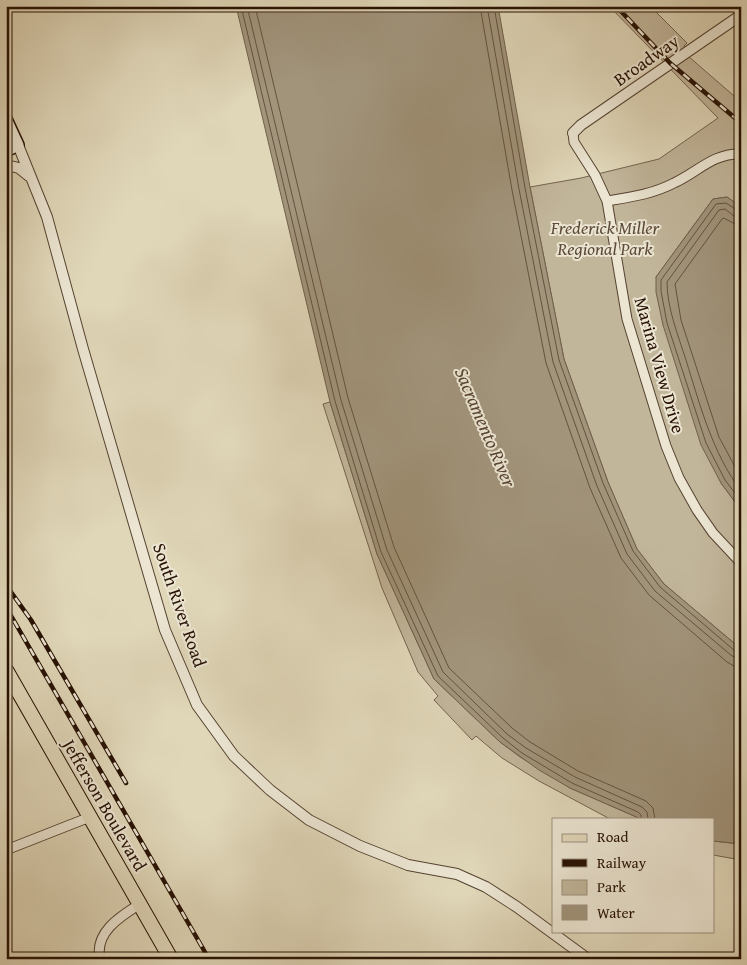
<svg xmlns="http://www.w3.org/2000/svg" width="747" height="965" font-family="'Gentium Book Plus',serif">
  <rect width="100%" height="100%" fill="#e0d7b9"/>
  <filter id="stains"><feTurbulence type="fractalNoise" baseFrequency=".004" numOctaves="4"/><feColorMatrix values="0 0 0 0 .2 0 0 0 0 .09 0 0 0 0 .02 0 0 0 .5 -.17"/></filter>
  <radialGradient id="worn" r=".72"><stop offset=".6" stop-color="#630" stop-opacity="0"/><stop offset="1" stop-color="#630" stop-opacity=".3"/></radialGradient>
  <!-- green -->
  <path fill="#c1b59a" stroke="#74634e" d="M609,6H650L687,43L684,46L688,56L741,102V207L727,197L713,199L656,277L721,483L741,510V649L664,584L637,549L608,482L564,359L530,187L581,178L659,159L718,118Z
    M330,402L377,554L434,679L500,742L520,757L570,788L641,819H610L539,781L502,758L476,736L472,740L434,700L438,696L418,672L382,588L323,404Z
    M713,841L741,844V860L713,855Z"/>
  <!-- water -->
  <path fill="#a1947b" stroke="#70604b" d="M236,6H498L530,187L564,359L608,482L637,549L664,584L741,649V844L713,841V819H641L570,788L539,770L500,742L434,679L377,554L330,402Z
    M727,197L741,207V510L721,483L701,445L663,325L656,292V277L713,199Z"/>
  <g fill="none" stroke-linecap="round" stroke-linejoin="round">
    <!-- shore -->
    <path stroke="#64523f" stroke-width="1" d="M241,6L335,401L381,552L438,676L503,738L522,753L572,783L638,812L641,815V819
      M247,6L341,400L387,550L443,672L507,734L526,748L575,777L642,807L647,812L648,819
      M255,6L348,398L394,547L449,668L512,728L530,742L578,771L646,801L653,808L655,819
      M480,6L512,190L546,363L590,488L621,558L649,595L727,662L734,666L741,667
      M487,6L519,189L553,362L597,486L627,554L655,591L732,656L741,659
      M494,6L525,188L559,360L603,483L633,551L660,587L735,651L741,653
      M741,210H737L726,203L716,204L661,280V291L667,323L706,443L725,480L741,501
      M741,217L734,216L725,209L719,210L667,282C667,308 678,335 686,360C700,405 712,452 741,491
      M741,224L733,223L724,218L722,219L675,284L681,320L719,437L741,478"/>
    <!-- minor casing -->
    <g stroke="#554230" stroke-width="11">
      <path id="minor" d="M573,133L574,142L595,175L607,201L627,319L666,446L679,478L697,510L713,533L741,563
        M607,201C631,197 653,194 674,183C698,172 713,153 741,154
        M6,850L90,817
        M100,959C94,932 121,916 140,904"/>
    </g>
    <!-- tertiary casing -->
    <g stroke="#554230" stroke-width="12">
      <path id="tertiary" d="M573,133L581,125L741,15
        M18,145L47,217L83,349L165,630L197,705L234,756L270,790L309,820L360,846L408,865L457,874L486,887L517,907L588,959
        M6,165L19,168L29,176"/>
    </g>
    <!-- secondary casing -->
    <g stroke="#271103" stroke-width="14">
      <path id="secondary" d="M6,119L18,145L6,151"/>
    </g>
    <!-- primary casing -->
    <g stroke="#271103" stroke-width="16">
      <path id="primary" d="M6,670L171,959"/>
    </g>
    <!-- minor -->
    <use href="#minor" stroke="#ebe5d2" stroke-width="9"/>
    <!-- tertiary -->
    <use href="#tertiary" stroke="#ebe5d2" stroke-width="10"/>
    <!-- secondary -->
    <use href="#secondary" stroke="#ebe5d2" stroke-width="11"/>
    <!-- primary -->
    <use href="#primary" stroke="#e0d7b9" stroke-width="14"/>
    <!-- rail casing -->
    <g stroke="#271103" stroke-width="4.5">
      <path id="rail" d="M616,6L670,63L741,123
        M6,585L31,620L126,783
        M6,607L209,959"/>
    </g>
    <!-- rail -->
    <use href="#rail" stroke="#ebe5d2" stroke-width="2.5" stroke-dasharray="8" stroke-linecap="butt"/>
  </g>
  <g text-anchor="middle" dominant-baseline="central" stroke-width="4" stroke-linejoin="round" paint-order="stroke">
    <!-- street labels -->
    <g font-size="18" fill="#271103" stroke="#ebe5d2">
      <text transform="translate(646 60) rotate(-35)">Broadway</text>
      <text transform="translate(660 365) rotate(74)">Marina View Drive</text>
      <text transform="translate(180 605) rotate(71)">South River Road</text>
      <text transform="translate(105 805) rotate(60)">Jefferson Boulevard</text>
    </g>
    <!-- park labels -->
    <g font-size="18" font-style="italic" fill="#5d4a38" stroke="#ebe5d2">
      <text x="605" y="227">Frederick Miller<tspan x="605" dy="21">Regional Park</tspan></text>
    </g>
    <!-- water labels -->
    <g font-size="19" font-style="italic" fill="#584533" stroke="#ebe5d2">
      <text transform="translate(486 427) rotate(67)">Sacramento River</text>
    </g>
  </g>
  <!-- margin -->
  <rect width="747" height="965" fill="none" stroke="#e0d7b9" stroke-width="25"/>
  <rect x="8" y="8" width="732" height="950" fill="none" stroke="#271103" stroke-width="2.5"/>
  <rect x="12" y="12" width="722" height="940" fill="none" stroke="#271103"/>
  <!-- legend -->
  <rect x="552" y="818" width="162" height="115" fill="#ebe5d2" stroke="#9d907f"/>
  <rect x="562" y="834" width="25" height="8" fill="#e0d7b9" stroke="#9d907f"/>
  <text x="597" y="842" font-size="15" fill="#271103">Road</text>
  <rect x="562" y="859" width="25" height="8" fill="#271103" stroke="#9d907f"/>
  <text x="597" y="868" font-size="15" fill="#271103">Railway</text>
  <rect x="562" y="880" width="25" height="15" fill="#c1b59a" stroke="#9d907f"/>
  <text x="597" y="892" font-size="15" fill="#271103">Park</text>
  <rect x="562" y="905" width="25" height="15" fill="#a1947b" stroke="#9d907f"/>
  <text x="597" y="918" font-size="15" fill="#271103">Water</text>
  <rect width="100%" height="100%" filter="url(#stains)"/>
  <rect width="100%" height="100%" fill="url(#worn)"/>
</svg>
